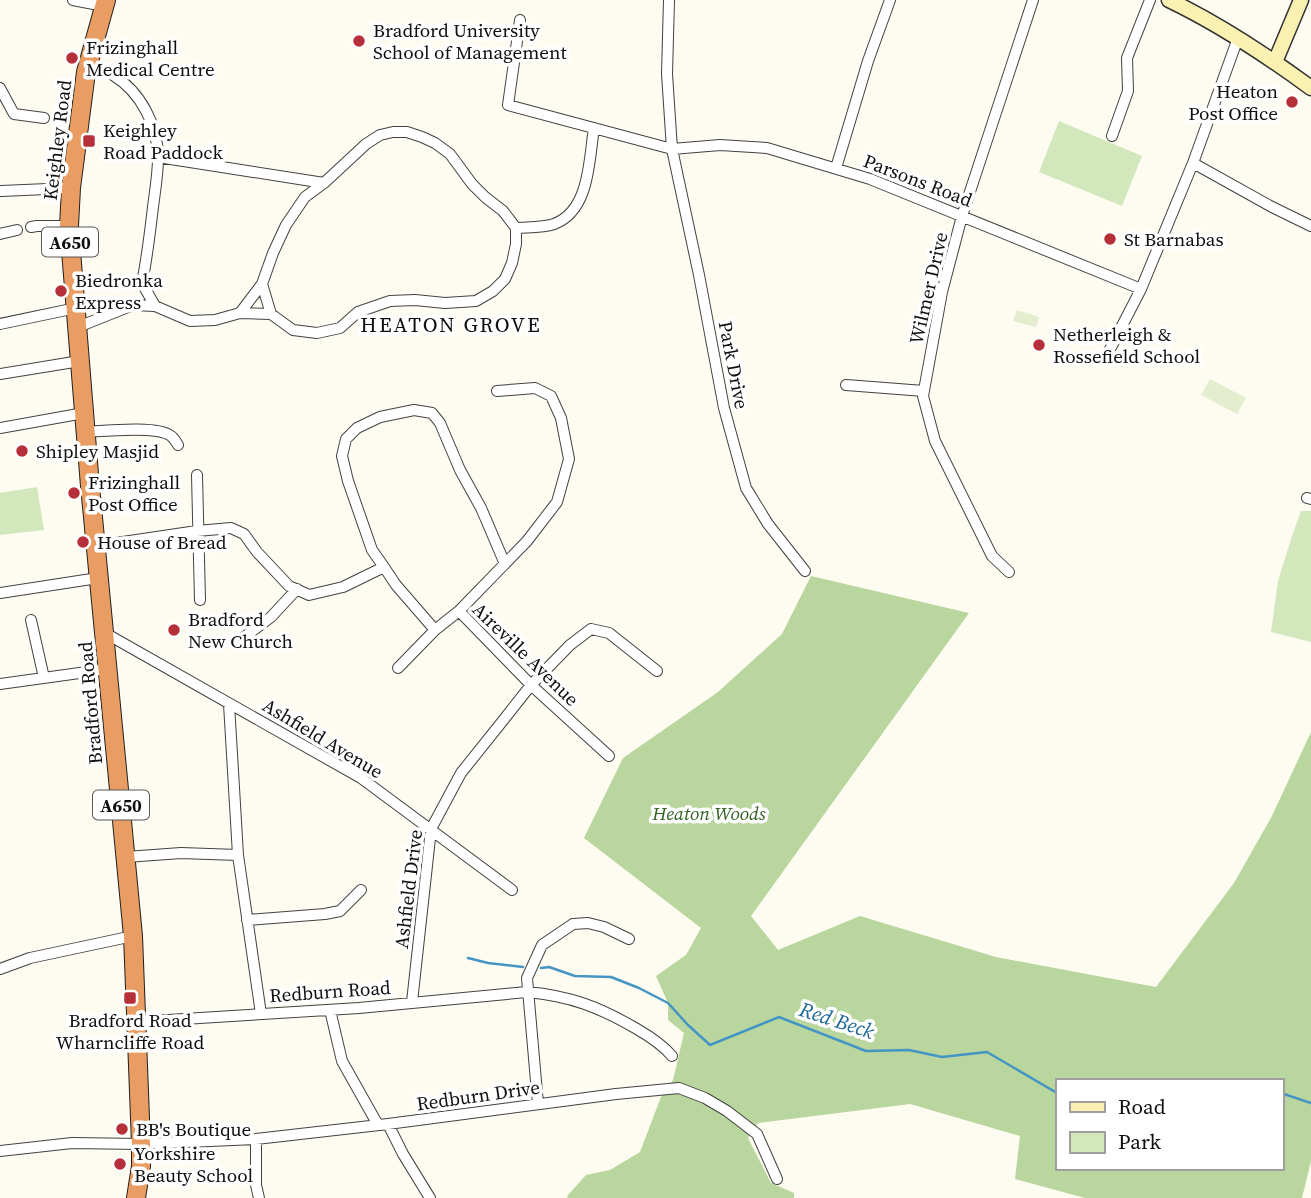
<svg xmlns="http://www.w3.org/2000/svg" width="1311" height="1198" font-family="'Source Serif 4',serif">
  <rect width="100%" height="100%" fill="#fefbf1"/>
  <!-- green -->
  <path fill="#d3e7bd" d="M1059,121L1142,156L1122,206L1039,172Z
    M37,487L44,530L0,535V493Z
    M1301,511H1311V642L1271,632L1278,581L1292,536Z"/>
  <!-- forest -->
  <path fill="#b8d69d" fill-rule="evenodd" d="M811,576L969,613L751,916L778,950L860,916L996,957L1156,987L1234,883L1272,816L1311,732V1161L1302,1198H1085L1015,1179L1020,1136L910,1104L758,1123L748,1138L771,1183L794,1193V1198H567L568,1195L586,1175L610,1170L640,1152L661,1097L673,1080L684,1033L668,1020V1003L656,976L686,955L701,928L584,838L623,758L718,692L782,634ZM1057,1081H1281V1168H1057Z"/>
  <!-- pitch -->
  <path fill="#e4eece" d="M1017,310L1039,317L1036,327L1013,321Z
    M1210,379L1246,398L1237,414L1201,395Z"/>
  <g fill="none" stroke-linecap="round" stroke-linejoin="round">
    <!-- stream -->
    <path stroke="#4595c4" stroke-width="2.5" d="M468,958L488,963L523,967
      M541,968L549,967L575,976L611,977L639,988L668,1003L688,1025L710,1045L779,1017L866,1051L909,1050L942,1057L987,1052L1057,1093
      M1281,1093L1311,1103"/>
    <!-- street casing -->
    <g stroke="#424242" stroke-width="12">
      <path id="street" d="M73,0L104,6
        M669,0L667,74L672,149L699,275L724,408L746,488L768,524L805,571
        M520,20L508,105L672,149L720,145L767,148L870,179L1141,289
        M88,66C97,68 106,70 113,75C141,92 158,126 158,158C158,174 155,191 153,207C150,233 147,258 142,283L155,306
        M0,88L14,114L44,118
        M1112,136L1128,91L1127,58L1150,0
        M158,157L324,183
        M1193,163L1272,207L1311,226
        M836,168L868,61L890,0
        M1,191L71,188
        M31,227L37,226H69
        M516,228L503,211L485,197L472,184L450,154L435,143L422,137L407,132H393L380,135L366,144L324,183L305,197L286,225L273,253L262,284L271,314L293,330L317,333L340,328L358,312L390,301L415,300L445,303L476,301L493,291L505,279L512,263L516,244V228C528,227 542,228 554,224C590,211 589,159 594,128
        M0,234L17,230
        M240,313L262,284
        M0,324L76,308
        M78,327L133,305L155,306L190,321L215,320L240,313L271,314
        M1107,355L1141,289L1193,163L1238,38
        M0,374L80,361
        M846,385L924,391
        M0,428L84,413
        M86,432C104,431 158,425 171,436C174,438 176,442 178,445
        M197,475L200,600
        M1307,498L1311,499
        M96,546L197,531L231,528L244,534L257,552L289,586L309,595L343,587L384,567L396,585L435,630L459,611L531,685L609,756
        M384,567L372,550L348,481L342,456L346,439L357,428L380,417L414,410L432,413L440,423L460,470L481,508L505,564
        M1009,572L992,556L935,441L923,396L942,292L962,216L1033,0
        M0,593L98,578
        M459,611L527,541L557,502L569,459L561,418L551,396L535,388L497,391
        M31,620L44,678
        M105,633L361,778L512,890
        M239,641L271,617L297,589
        M398,668L435,630
        M0,684L108,669
        M229,704L238,855L261,1014
        M126,857L181,853L238,855
        M247,920L325,914L340,911L361,890
        M0,969L30,958L133,936
        M412,1002L431,829L461,773L505,718L531,685L570,645L591,629L609,633L657,671
        M330,1010L342,1061L378,1125
        M136,1022L359,1008L527,992C571,996 599,1007 637,1029C649,1036 662,1044 672,1056
        M538,1104L527,978L542,945L573,924L588,923L604,927L629,939
        M388,1124L403,1154L430,1198
        M256,1139V1185L259,1198
        M0,1151L72,1143L141,1144L256,1139L388,1124L616,1094L679,1088L705,1098L727,1111L757,1134L777,1179"/>
    </g>
    <!-- secondary casing -->
    <g stroke="#313131" stroke-width="17">
      <path id="secondary" d="M1169,0C1219,24 1266,55 1311,88
        M1275,62L1301,0"/>
    </g>
    <!-- highway casing -->
    <g stroke="#202020" stroke-width="20">
      <path id="highway" d="M106,0L86,72L71,188L69,226L90,486L133,936L141,1144V1166L136,1198"/>
    </g>
    <!-- street -->
    <use href="#street" stroke="#fff" stroke-width="10"/>
    <!-- secondary -->
    <use href="#secondary" stroke="#f9f0b1" stroke-width="14"/>
    <!-- highway -->
    <use href="#highway" stroke="#ea9d63" stroke-width="18"/>
  </g>
  <!-- markers -->
  <g fill="#b63039" stroke="#fff" stroke-width="2.5">
    <circle cx="359" cy="41" r="7"/>
    <circle cx="72" cy="58" r="7"/>
    <circle cx="1292" cy="102" r="7"/>
    <rect x="82" y="134" width="14" height="14" rx="3.5"/>
    <circle cx="1110" cy="239" r="7"/>
    <circle cx="61" cy="291" r="7"/>
    <circle cx="1039" cy="345" r="7"/>
    <circle cx="22" cy="451" r="7"/>
    <circle cx="74" cy="493" r="7"/>
    <circle cx="83" cy="542" r="7"/>
    <circle cx="174" cy="630" r="7"/>
    <rect x="123" y="991" width="14" height="14" rx="3.5"/>
    <circle cx="122" cy="1129" r="7"/>
    <circle cx="120" cy="1164" r="7"/>
  </g>
  <g text-anchor="middle" dominant-baseline="central" stroke-width="7" stroke-linejoin="round" paint-order="stroke">
    <!-- shield labels -->
    <g fill="#fff" stroke="#575757" stroke-width="2">
      <rect x="42" y="227.5" width="56" height="29" rx="5"/>
      <rect x="93" y="790.5" width="56" height="29" rx="5"/>
    </g>
    <g font-size="18" font-weight="bold" fill="#0f0f0f">
      <text x="70" y="242">A650</text>
      <text x="121" y="805">A650</text>
    </g>
    <!-- poi labels -->
    <g font-size="19" fill="#0f0f0f" stroke="#fff" text-anchor="start">
      <text x="373" y="30">Bradford University<tspan x="373" dy="22">School of Management</tspan></text>
      <text x="86" y="47">Frizinghall<tspan x="86" dy="22">Medical Centre</tspan></text>
      <text x="1278" y="91" text-anchor="end">Heaton<tspan x="1278" dy="22">Post Office</tspan></text>
      <text x="103" y="130">Keighley<tspan x="103" dy="22">Road Paddock</tspan></text>
      <text x="1124" y="239">St Barnabas</text>
      <text x="75" y="280">Biedronka<tspan x="75" dy="22">Express</tspan></text>
      <text x="1053" y="334">Netherleigh &amp;<tspan x="1053" dy="22">Rossefield School</tspan></text>
      <text x="36" y="451">Shipley Masjid</text>
      <text x="88" y="482">Frizinghall<tspan x="88" dy="22">Post Office</tspan></text>
      <text x="97" y="542">House of Bread</text>
      <text x="188" y="619">Bradford<tspan x="188" dy="22">New Church</tspan></text>
      <text x="130" y="1020" text-anchor="middle">Bradford Road<tspan x="130" dy="22">Wharncliffe Road</tspan></text>
      <text x="136" y="1129">BB's Boutique</text>
      <text x="134" y="1153">Yorkshire<tspan x="134" dy="22">Beauty School</tspan></text>
    </g>
    <!-- street labels -->
    <g font-size="19" fill="#0f0f0f" stroke="#fff">
      <text transform="translate(57 140) rotate(-83)">Keighley Road</text>
      <text transform="translate(918 180) rotate(21)">Parsons Road</text>
      <text transform="translate(928 288) rotate(-77)">Wilmer Drive</text>
      <text transform="translate(734 365) rotate(79)">Park Drive</text>
      <text transform="translate(526 654) rotate(44)">Aireville Avenue</text>
      <text transform="translate(90 703) rotate(-95)">Bradford Road</text>
      <text transform="translate(323 738) rotate(31)">Ashfield Avenue</text>
      <text transform="translate(408 889) rotate(-83)">Ashfield Drive</text>
      <text transform="translate(330 991) rotate(-4)">Redburn Road</text>
      <text transform="translate(478 1095) rotate(-8)">Redburn Drive</text>
    </g>
    <!-- park labels -->
    <g font-size="19" font-style="italic" fill="#326223" stroke="#fff">
      <text x="709" y="813">Heaton Woods</text>
    </g>
    <!-- neighbourhood labels -->
    <g font-size="21" letter-spacing="2" fill="#0f0f0f" stroke="#fff">
      <text x="451" y="324">HEATON GROVE</text>
    </g>
    <!-- water labels -->
    <g font-size="21" font-style="italic" fill="#206798" stroke="#fff">
      <text transform="translate(837 1020) rotate(18)">Red Beck</text>
    </g>
  </g>
  <!-- legend -->
  <rect x="1056" y="1079" width="228" height="91" fill="#ffffff" stroke="#9f9f9f" stroke-width="2"/>
  <rect x="1070" y="1102" width="35" height="10" fill="#f9f0b1" stroke="#9f9f9f" stroke-width="2"/>
  <text x="1118" y="1114" font-size="21" fill="#0f0f0f">Road</text>
  <rect x="1070" y="1132" width="35" height="21" fill="#d3e7bd" stroke="#9f9f9f" stroke-width="2"/>
  <text x="1118" y="1149" font-size="21" fill="#0f0f0f">Park</text>
</svg>
